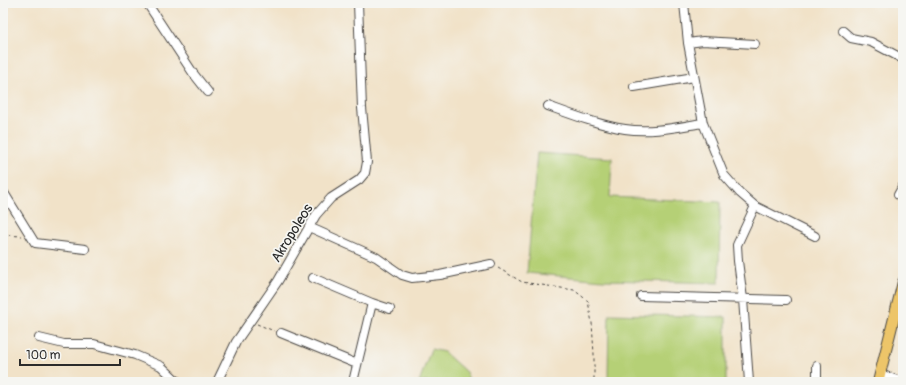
<svg xmlns="http://www.w3.org/2000/svg" width="906" height="385" font-family="Pangolin,sans-serif">
  <rect width="100%" height="100%" fill="#f6f6f2"/>
  <filter id="ink" filterUnits="userSpaceOnUse"><feTurbulence type="fractalNoise" baseFrequency=".025" numOctaves="2"/><feDisplacementMap in="SourceGraphic" scale="8" xChannelSelector="R" yChannelSelector="G"/><feConvolveMatrix kernelMatrix="1 2 1 2 8 2 1 2 1" color-interpolation-filters="sRGB"/></filter>
  <filter id="wash" filterUnits="userSpaceOnUse"><feTurbulence type="fractalNoise" baseFrequency=".012" numOctaves="4" result="noise"/><feDisplacementMap in="SourceGraphic" scale="16" xChannelSelector="R" yChannelSelector="G"/><feGaussianBlur stdDeviation="0.9" result="paint"/><feColorMatrix in="noise" values="0 0 0 0 0 0 0 0 0 0 0 0 0 0 0 0 0 1.4 0 .05"/><feComposite in="paint" operator="in"/></filter>
  <g filter="url(#wash)">
    <rect width="100%" height="100%" fill="#f1e2c8"/>
    <!-- green -->
    <path fill="#b5d076" stroke="#707e50" d="M537,153L612,158L610,197L720,202L719,283L603,280L527,273Z
      M609,314L726,317V382H608Z
      M431,349L444,352L467,373L469,382H419Z"/>
  </g>
  <g filter="url(#ink)">
    <g fill="none" stroke-linecap="round" stroke-linejoin="round">
      <!-- minor casing -->
      <g stroke="#494643" stroke-width="10">
        <path id="minor" d="M147,3L193,73L208,92
          M684,3L688,43L703,123L724,175L740,193L755,206L815,236
          M843,31L851,38L871,42L903,59
          M688,43L703,41L755,44
          M634,87L694,77
          M548,106C573,115 599,125 625,129C651,133 677,127 703,123
          M3,191L35,243L85,249
          M898,195L903,186
          M309,227L376,257L402,275L412,278L440,275L491,264
          M313,278L372,303L390,309
          M641,296L786,300
          M281,333L357,364
          M39,338L64,344H94L135,355L161,366L178,382
          M817,366V382
          M880,374L903,382
          M217,382L236,342L278,281L316,215L331,198L359,180L365,173L367,162L362,108L358,3
          M353,382L372,303
          M749,382L743,299L738,261L737,245L755,206"/>
      </g>
      <!-- major casing -->
      <g stroke="#494643" stroke-width="12">
        <path id="major" d="M878,382L903,282"/>
      </g>
      <!-- path -->
      <path stroke="#494643" stroke-width="1" stroke-dasharray="3 3" stroke-linecap="butt" d="M3,235L22,236
        M498,268L522,282L574,290L588,301L592,323L594,354V382
        M257,324L274,331"/>
      <!-- minor -->
      <use href="#minor" stroke="#fff" stroke-width="8"/>
      <!-- major -->
      <use href="#major" stroke="#edc569" stroke-width="10"/>
    </g>
  </g>
  <g text-anchor="middle" dominant-baseline="central" stroke-width="3.5" stroke-linejoin="round" paint-order="stroke">
    <!-- street labels -->
    <g font-size="14" fill="#2b2b2b" stroke="#f6f6f2">
      <text transform="translate(292 233) rotate(-58)">Akropoleos</text>
    </g>
  </g>
  <!-- margin -->
  <rect width="906" height="385" fill="none" stroke="#f6f6f2" stroke-width="16"/>
  <!-- scale -->
  <path d="M20 359v6h100v-6" fill="none" stroke="#2b2b2b" stroke-width="2"/>
  <text x="26" y="359" font-size="12" fill="#2b2b2b" stroke="#f6f6f2" stroke-width="3" paint-order="stroke">100 m</text>
</svg>
